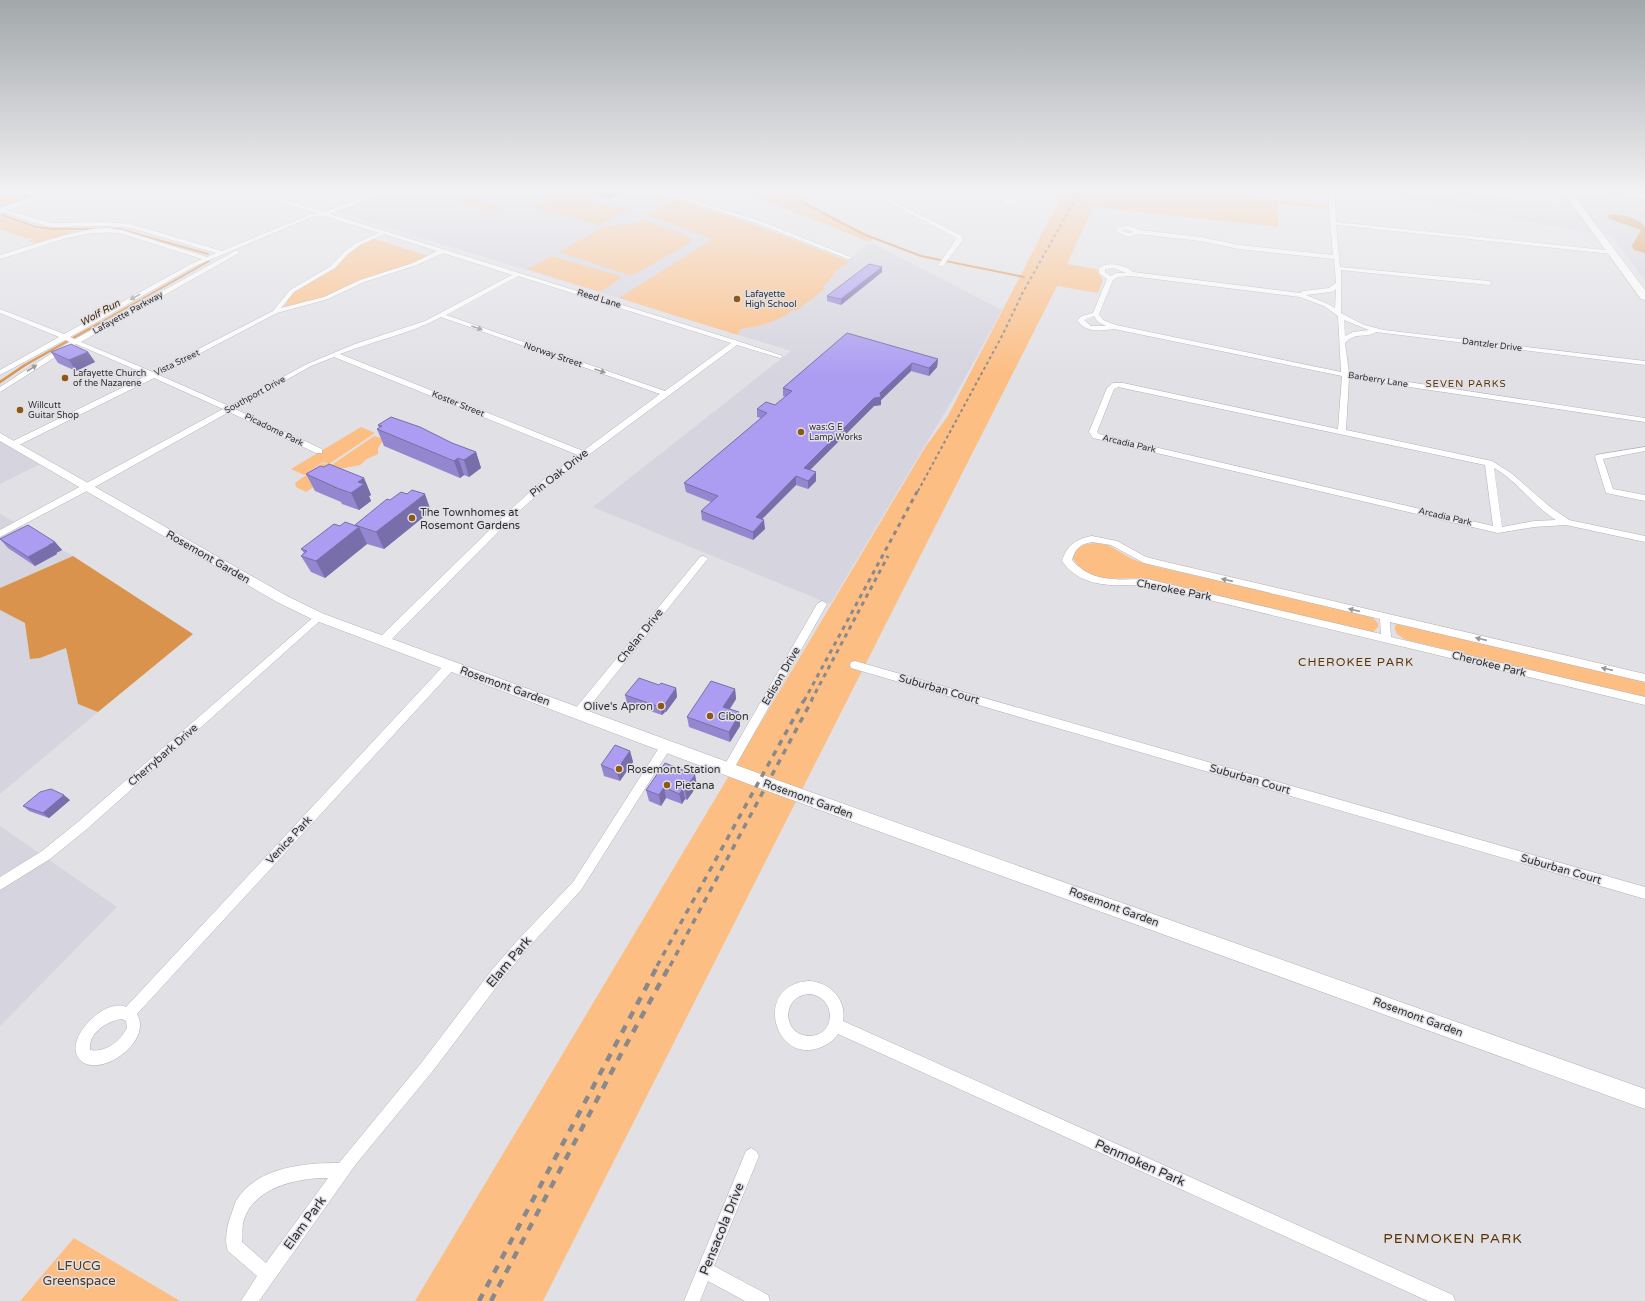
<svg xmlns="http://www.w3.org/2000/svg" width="1645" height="1301" font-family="'Varela Round',sans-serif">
  <rect width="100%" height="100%" fill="#e1e0e5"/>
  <!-- built -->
  <path fill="#d5d4df" d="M385,193H656L750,223L848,261L870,242L1002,310L957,392L830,604L593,507L791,351L337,212Z
    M1383,193H1480L1565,206L1556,193H1645V281L1610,234L1586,232L1383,195Z
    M0,436L44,462L0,484Z
    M0,514L73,556L0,588Z
    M0,610L25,623L40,658L66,648L78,704L98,712L0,794Z
    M0,826L117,907L0,1026Z"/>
  <!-- green -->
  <path fill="#fdbe83" d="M0,193H21L36,198L0,211Z
    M564,193L628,210L599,225L534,207Z
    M746,193H786L873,237L870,242Z
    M1063,193H1195L1327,205V209L1278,204V227L1093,207L1067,264L1096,269L1103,280L1098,293L1057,286L543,1301H415L926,446L948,416Z
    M467,197L503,207L493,212L457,202Z
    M676,199L750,223L849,261L836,271L828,282L822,287L826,288L796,311L793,310C776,323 760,326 740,329L738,335L619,298L712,239L647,215Z
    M0,216L37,229L77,231L37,243L28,241L33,239L32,238L28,239L0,229Z
    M646,221L679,232L692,239L688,244L635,274L629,275L559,252L604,227Z
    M371,238L432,257L369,278L331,296L281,309L287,303V299L292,293L326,272L349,250Z
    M552,256L622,277L600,292L527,269Z
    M361,427L375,433L329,464L323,462L304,475L291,469Z
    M374,436L384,439L378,448V454L367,459L360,465L340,469L306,492L296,487L295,483L323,463L330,466Z
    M1096,543L1108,545L1132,559L1149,565L1365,615L1373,618L1378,623V627L1373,632H1366L1143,578C1115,577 1089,586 1072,557C1076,545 1085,544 1096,543Z
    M1398,624L1645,681V698L1407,640C1399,636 1394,634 1395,625Z
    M74,1238L180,1301H20Z"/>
  <!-- water -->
  <path fill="#da934d" d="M1611,215C1622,214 1638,218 1645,227V253L1634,250L1632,246L1641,230L1610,219L1607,216Z
    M73,556L193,634L98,712L78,704L66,648L40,658L30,659L25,623L0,610V588Z"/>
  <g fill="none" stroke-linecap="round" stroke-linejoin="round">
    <!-- stream-far1 -->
    <path stroke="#da934d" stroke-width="2" d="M791,193L806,204L863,234L921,256L1024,277
      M2,215L36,227L51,229H119L208,254
      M96,325L209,261"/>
    <!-- stream -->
    <path stroke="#da934d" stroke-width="2.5" d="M0,382L25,365L98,324"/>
    <!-- street casing -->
    <g stroke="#b2b1b6" stroke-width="1">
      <path id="street" d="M255,193H261L324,212L374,193H379V194L330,214L738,341L783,356L780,358L737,345L548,485L515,515L387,644H379L378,641L379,638L509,511L542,481L578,455L334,357L311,366L235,409L322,449V453H316L229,412L102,483L0,537V530L223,409L154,378L17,446H11V442L148,375L76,344L0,392V387L52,353L70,342L65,340L0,375V370L59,337L0,313V309L64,334L191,264L202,259L119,233C77,229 40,248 0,259V255L58,237L92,229L107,228L122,230L207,257L216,253L131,228L104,226L52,227L35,223L1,211V209L52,223L104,222L131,224L222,251L309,215L317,213L255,194ZM324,216L379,233L356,243L344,252L331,266L290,290L273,311L153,372L81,342L239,253V251H235L75,339L70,337L195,266L312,217ZM384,234L437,251L413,263L360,280L324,297L281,308L294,292L335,268L348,254L360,245ZM443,253L512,275L425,321L355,344L307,364L229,406L159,375L277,313L328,299L364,282L417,265ZM518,276L731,343L665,391L446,315ZM441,317L660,394L583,451L340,354C373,341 410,334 441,317Z
        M663,193H670L760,221L853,258L848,259L756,223Z
        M871,193H876L962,236L963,240L943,266H939L938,265L957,238Z
        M1329,193H1335L1336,222L1614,251V253L1612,254L1336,225L1340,267L1489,281L1492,283L1489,285L1341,270V313L1364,325L1384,330L1645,361V365L1376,332C1366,339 1356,331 1345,343L1349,373L1645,418V422L1349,378L1346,430L1492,461L1511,473L1549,506L1569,520L1645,536V542L1566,525L1534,527L1498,533L1093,438L1089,432L1107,388L1113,383H1123L1338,429L1342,376L1114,329C1099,331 1086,333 1077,320L1082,316L1093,313L1107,279L1099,273V268C1109,261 1124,265 1133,272L1300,293L1303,291L1329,288L1336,283L1334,259L1239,249L1201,241L1138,234L1129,237L1116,232L1117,228C1125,225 1132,225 1139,230L1201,237L1239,245L1333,255L1329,211ZM1125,229L1134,232L1129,233L1122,231ZM1113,268L1126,273H1116L1110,276L1105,272V269ZM1131,276L1300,297L1324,306L1338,316L1341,372L1116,325L1103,320L1099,314L1113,280L1118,277ZM1336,289L1335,308L1328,304L1306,295L1331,292ZM1094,316L1098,322L1106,326H1091L1084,320ZM1344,320L1369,330L1353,332L1345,336ZM1118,387L1485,465L1493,526L1099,434L1097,432L1114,389ZM1494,468C1518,481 1533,506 1556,520L1534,521L1502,527Z
        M1462,193H1469L1466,195Z
        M1616,193H1626L1645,195V199Z
        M1011,196L1018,201V203L1008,205L1000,201Z
        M1645,447V451L1603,459L1613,489L1645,495V501L1606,493L1595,457L1596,455Z
        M1092,536L1117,541L1146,557L1162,561L1645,674V682L1390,622L1391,637L1645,697V705L1147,585C1117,585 1082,590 1062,561C1067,545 1076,539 1092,536ZM1092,542L1111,545L1144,563L1380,619L1381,634L1147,579C1118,579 1093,584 1072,560C1075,549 1080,544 1092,542Z
        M703,556L706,557L708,559L706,561L582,716L578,717L574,716L573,713L574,710L700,557Z
        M822,601L827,604L732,772L728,774L724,772L722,769L724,766L817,604Z
        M319,614L322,615L324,617L322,619L87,829L50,859L0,890V877L42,851L79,821L316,615Z
        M855,661L1645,887V899L851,668L850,665L851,662Z
        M450,662L454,663L455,666L454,669L137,1014C153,1041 102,1078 81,1061C60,1043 103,997 126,1007L446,663ZM122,1019L126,1021L127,1028C120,1041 106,1053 90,1050C88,1033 107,1021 122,1019Z
        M666,742L670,743L671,746L670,749L581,890L526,950L501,981L432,1072L356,1164L259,1301H241L257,1276L228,1251C224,1240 227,1226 231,1215C233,1210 234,1205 236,1201C256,1167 304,1163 339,1163L422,1062L491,971L516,942L573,882L662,743ZM328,1178L266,1263L242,1242C243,1236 242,1229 243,1223C252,1187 297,1178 328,1178Z
        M809,981C830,982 847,1000 843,1021L1453,1295L1455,1301H1428L838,1034C833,1041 827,1045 819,1048C773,1064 753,984 809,981ZM809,994C836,996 837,1034 811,1036C782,1037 780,996 809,994Z
        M751,1148L756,1151L759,1156L714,1266L768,1295L770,1301H745L708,1281L700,1301H684L746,1151Z"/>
    </g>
    <!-- secondary casing -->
    <g stroke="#b2b1b6" stroke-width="1">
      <path id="secondary" d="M45,193H55L0,213V208Z
        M0,433L287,596L324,614L774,779L1645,1089V1109L762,789L314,620L277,602L0,441Z"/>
    </g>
    <!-- primary casing -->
    <g stroke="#b2b1b6" stroke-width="1">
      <path id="primary" d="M1564,193H1572L1645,290V300L1641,299Z"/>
    </g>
    <!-- street -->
    <use href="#street" fill="#fff" fill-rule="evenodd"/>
    <!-- secondary -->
    <use href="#secondary" fill="#fff" fill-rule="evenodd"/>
    <!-- primary -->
    <use href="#primary" fill="#fff" fill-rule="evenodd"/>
    <!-- rail-far3 -->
    <path stroke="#89898c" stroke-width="2" stroke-dasharray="3 3" stroke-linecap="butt" d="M918,491L1003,334L1023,292L1079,193"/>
    <!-- rail-far2 -->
    <path stroke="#89898c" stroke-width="3" stroke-dasharray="4.5 4.5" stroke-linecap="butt" d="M804,701L918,490
      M811,701L888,556"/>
    <!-- rail-far1 -->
    <path stroke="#89898c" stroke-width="3.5" stroke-dasharray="6 6" stroke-linecap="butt" d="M657,966L804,700
      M670,966L812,700"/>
    <!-- rail -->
    <path stroke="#89898c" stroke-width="4.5" stroke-dasharray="8 8" stroke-linecap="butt" d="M479,1301L658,965
      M491,1301L621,1054L670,965"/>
  </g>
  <!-- wall -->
  <path fill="#9487d0" d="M585,193H620L610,199Z
    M882,267V272L841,305L827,301V296Z
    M847,333L938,359L937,367L929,376L911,371L881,400V405L874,406L810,470L816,481L808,489L796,485L762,519L765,529L753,540L702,520L701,511L711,502L686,492L684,483L761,418L757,417V409L775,405L786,397L783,396V388Z
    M51,352H88L95,362L76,371L58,363Z
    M378,425L452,443L476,452L481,468L469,477L464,475L460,478L384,446L377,429L379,428Z
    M324,467L364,478L371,495L369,496L371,501L359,510L342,504L341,502L315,491L306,474Z
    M431,511L384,549L367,544L325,578L311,572L301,556L304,553L301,549L340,526H355Z
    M0,539L55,542L62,550L56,553L57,554L35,566L8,548Z
    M659,685L676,688L677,697L666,712H665L662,715L627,703L625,695Z
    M735,689L736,699L730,709L739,712L740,722V726L730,742L689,727L687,717Z
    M630,751L633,762L620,781L604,776L601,765Z
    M695,775L697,786L687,800L685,799L682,804L666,798L661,806L649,801L646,790Z
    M70,800L49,818L29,811L23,806Z"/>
  <!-- shaded-wall -->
  <path fill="#786ea9" d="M609,193H620L610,199Z
    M882,267V272L841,305V299Z
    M88,352L95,362L76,371L69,360Z
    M938,359L937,367L929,376V368Z
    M912,363L911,371L881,400V405L874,406L804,476V468L874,398Z
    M476,452L481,468L469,477L464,460Z
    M458,458L464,475L460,478L454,461Z
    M816,472V481L808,489V481Z
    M796,476V485L756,525V517Z
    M364,478L371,495L369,496L371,501L359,510L351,493L358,482Z
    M425,494L431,511L384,549L376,532Z
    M764,520L765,529L753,540V532Z
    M359,527L367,544L325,578L316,561Z
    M55,542L62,550L56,553L57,554L35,566L28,557Z
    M676,688L677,697L666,712L665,704Z
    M735,689L736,699L724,717L723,707Z
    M663,703L665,712L662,715L660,707Z
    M739,712L740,722V726L730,742L729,732Z
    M630,751L633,762L620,781L616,771Z
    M695,775L697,786L687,800L685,789Z
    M664,787L666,798L661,806L659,795Z
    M683,789L685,799L682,804L679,794Z
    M64,795L70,800L49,818L43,813Z"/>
  <!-- building -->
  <path fill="#ac9df2" stroke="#786ea9" d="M869,264L882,267L841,299L827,296Z
    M847,333L938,359L929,368L912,363L880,393L881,397L874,398L804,468L816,472L808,481L796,476L756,517L764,520L753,532L701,511L718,496L684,483L767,413L757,409L766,402L775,405L792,391L783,388Z
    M71,344L88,352L69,360L51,352Z
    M391,417L420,427L452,443L476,452L464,460L458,458L454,461L377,429L382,426L378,425Z
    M329,464L364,478L358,482L364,484L351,493L334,487H335L306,474L320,466L324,467Z
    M412,490L425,494L376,532L355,525L387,499L390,500L401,492L407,494Z
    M345,522L359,527L316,561L301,556L307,551L301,549L334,524L340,526Z
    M28,525L55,542L49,545H50L28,557L0,539Z
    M639,678L659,685L661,683L676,688L665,704L663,703L660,707L625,695Z
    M711,681L735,689L723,707L739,712L737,715H739L729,732L687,717Z
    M615,745L630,751L616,771L601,765Z
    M665,763L695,775L685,789H683L679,794L664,787L659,795L646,790Z
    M51,789L64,795L43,813L23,806L40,792Z"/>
  <!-- one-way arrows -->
  <defs><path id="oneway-solid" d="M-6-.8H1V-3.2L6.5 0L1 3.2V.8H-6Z"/></defs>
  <g fill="#989899">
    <use href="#oneway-solid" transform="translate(135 297) rotate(151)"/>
    <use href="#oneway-solid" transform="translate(477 328) rotate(19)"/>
    <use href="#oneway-solid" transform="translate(32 368) rotate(-33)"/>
    <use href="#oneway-solid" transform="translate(600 371) rotate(19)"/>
    <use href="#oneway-solid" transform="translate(1227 580) rotate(-167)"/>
    <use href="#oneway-solid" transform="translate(1354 610) rotate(-167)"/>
    <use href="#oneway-solid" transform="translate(1481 639) rotate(-167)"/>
    <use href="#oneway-solid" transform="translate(1607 669) rotate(-167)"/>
  </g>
  <!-- sky -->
  <linearGradient id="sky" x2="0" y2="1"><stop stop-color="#a2a7aa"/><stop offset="0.51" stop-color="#f2f1f3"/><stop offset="1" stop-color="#f2f1f3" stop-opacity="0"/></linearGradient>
  <rect width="1645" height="375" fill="url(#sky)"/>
  <!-- markers -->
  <g fill="#905613" stroke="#e1e0e5" stroke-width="1.5">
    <circle cx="737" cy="299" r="4"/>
    <circle cx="65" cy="378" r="4"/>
    <circle cx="20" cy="410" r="4"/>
    <circle cx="801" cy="432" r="4"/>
    <circle cx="412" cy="518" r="4"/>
    <circle cx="661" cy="706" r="4"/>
    <circle cx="710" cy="716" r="4"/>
    <circle cx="619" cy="769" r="4"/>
    <circle cx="667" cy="785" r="4"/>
  </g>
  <g text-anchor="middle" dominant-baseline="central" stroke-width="3" stroke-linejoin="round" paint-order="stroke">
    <!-- far-poi labels -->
    <g font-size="9" fill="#313133" stroke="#e1e0e5" text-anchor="start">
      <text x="745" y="294">Lafayette<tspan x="745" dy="10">High School</tspan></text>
      <text x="73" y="373">Lafayette Church<tspan x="73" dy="10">of the Nazarene</tspan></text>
      <text x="28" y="405">Willcutt<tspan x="28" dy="10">Guitar Shop</tspan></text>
      <text x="809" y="427">was:G E<tspan x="809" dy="10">Lamp Works</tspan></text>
    </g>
    <!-- far-street labels -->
    <g font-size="9" fill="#313133" stroke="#e1e0e5">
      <text transform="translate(599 299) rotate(17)">Reed Lane</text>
      <text transform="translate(128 313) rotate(-29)">Lafayette Parkway</text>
      <text transform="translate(1492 345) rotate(7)">Dantzler Drive</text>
      <text transform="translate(553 355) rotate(19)">Norway Street</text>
      <text transform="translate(177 363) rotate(-26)">Vista Street</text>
      <text transform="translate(1378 380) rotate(9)">Barberry Lane</text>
      <text transform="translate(255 395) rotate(-29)">Southport Drive</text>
      <text transform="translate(458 404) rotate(22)">Koster Street</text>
      <text transform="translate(274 430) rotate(26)">Picadome Park</text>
      <text transform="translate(1129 444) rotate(13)">Arcadia Park</text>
      <text transform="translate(1445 517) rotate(13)">Arcadia Park</text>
    </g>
    <!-- far-water labels -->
    <g font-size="10" font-style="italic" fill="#46290a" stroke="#e1e0e5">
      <text transform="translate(100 313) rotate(-29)">Wolf Run</text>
    </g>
    <!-- far-neighbourhood labels -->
    <g font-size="10" letter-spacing="1" fill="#5b3404" stroke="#e1e0e5">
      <text x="1466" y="384">SEVEN PARKS</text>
    </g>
    <!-- street labels -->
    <g font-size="11" fill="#313133" stroke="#e1e0e5">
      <text transform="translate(559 473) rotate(-38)">Pin Oak Drive</text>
      <text transform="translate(208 557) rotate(30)">Rosemont Garden</text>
      <text transform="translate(1174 590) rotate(11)">Cherokee Park</text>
      <text transform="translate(640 636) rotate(-51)">Chelan Drive</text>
      <text transform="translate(1489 664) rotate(14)">Cherokee Park</text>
      <text transform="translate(781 676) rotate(-60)">Edison Drive</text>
      <text transform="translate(505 686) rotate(20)">Rosemont Garden</text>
      <text transform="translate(939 689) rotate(16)">Suburban Court</text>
      <text transform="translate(163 755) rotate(-41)">Cherrybark Drive</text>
      <text transform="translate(1250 779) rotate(16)">Suburban Court</text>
      <text transform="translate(808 799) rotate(20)">Rosemont Garden</text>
      <text transform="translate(289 840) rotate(-47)">Venice Park</text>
      <text transform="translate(1561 869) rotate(16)">Suburban Court</text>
      <text transform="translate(1114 907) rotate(20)">Rosemont Garden</text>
      <text transform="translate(1418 1017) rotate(20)">Rosemont Garden</text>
    </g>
    <!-- poi labels -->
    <g font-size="11" fill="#313133" stroke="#e1e0e5" text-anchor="start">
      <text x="420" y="512">The Townhomes at<tspan x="420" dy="13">Rosemont Gardens</tspan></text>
      <text x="653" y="706" text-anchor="end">Olive's Apron</text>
      <text x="718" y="716">Cibon</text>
      <text x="627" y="769">Rosemont Station</text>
      <text x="675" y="785">Pietana</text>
    </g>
    <!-- neighbourhood labels -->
    <g font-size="12" letter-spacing="1" fill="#5b3404" stroke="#e1e0e5">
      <text x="1356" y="662">CHEROKEE PARK</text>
    </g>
    <!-- near-street labels -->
    <g font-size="13" fill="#313133" stroke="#e1e0e5">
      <text transform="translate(509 962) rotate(-50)">Elam Park</text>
      <text transform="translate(1140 1163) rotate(24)">Penmoken Park</text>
      <text transform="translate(305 1223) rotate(-54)">Elam Park</text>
      <text transform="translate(722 1229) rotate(-68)">Pensacola Drive</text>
    </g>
    <!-- near-park labels -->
    <g font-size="13" fill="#55371a" stroke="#e1e0e5">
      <text x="79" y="1266">LFUCG<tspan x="79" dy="15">Greenspace</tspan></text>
    </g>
    <!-- near-neighbourhood labels -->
    <g font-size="14" letter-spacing="1" fill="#5b3404" stroke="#e1e0e5">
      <text x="1453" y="1238">PENMOKEN PARK</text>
    </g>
  </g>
</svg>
